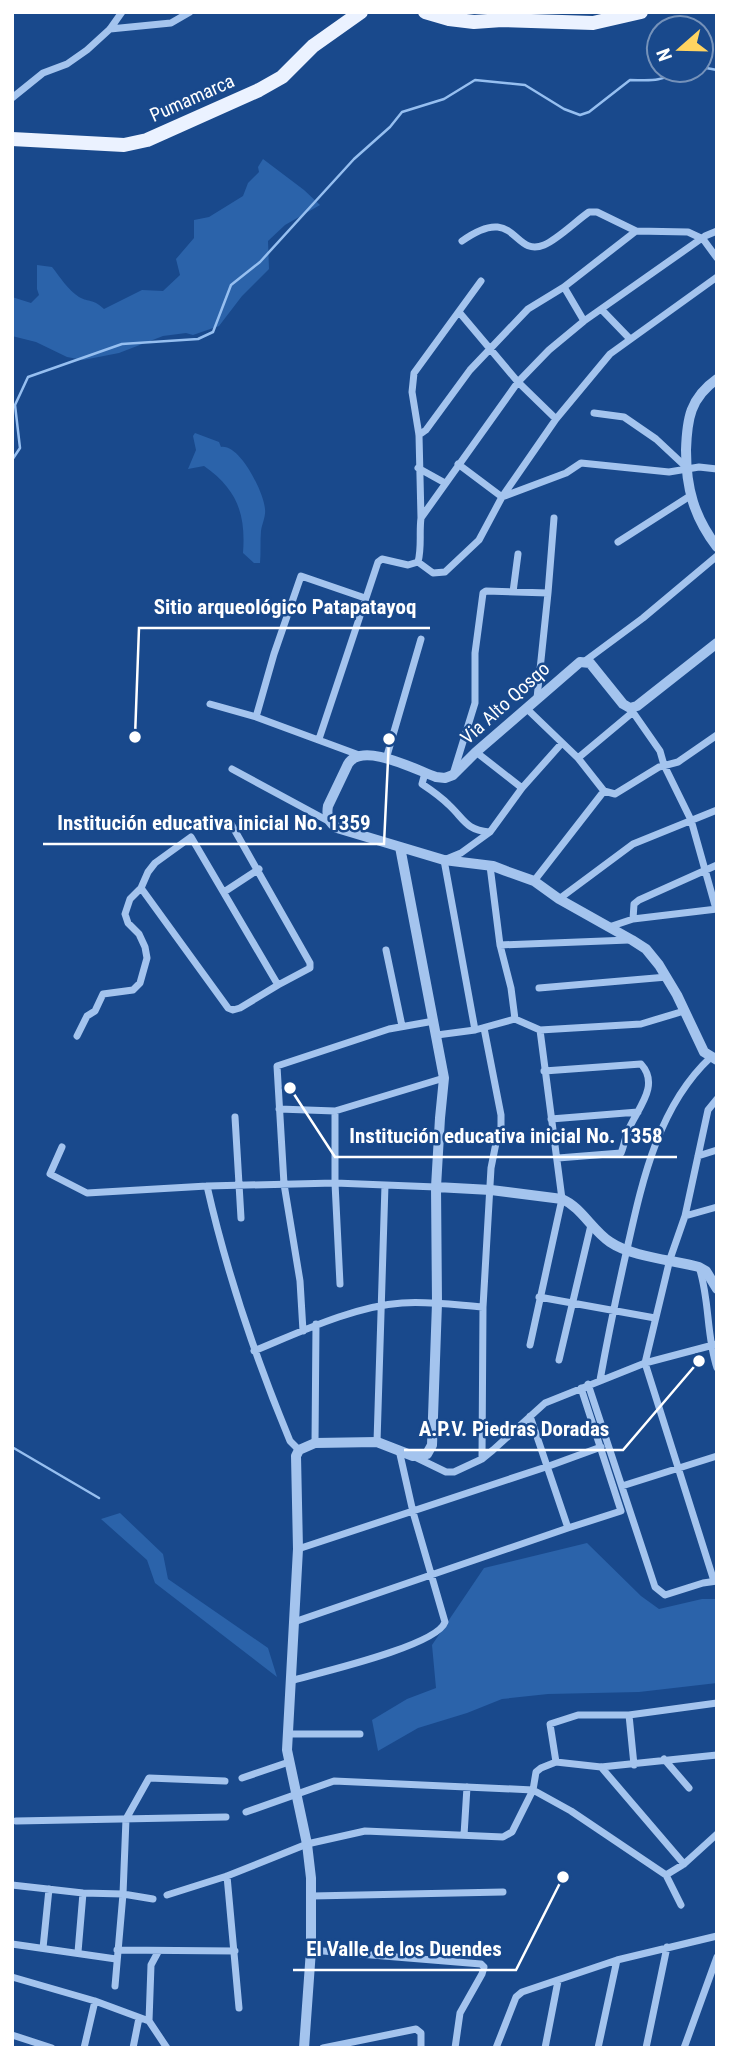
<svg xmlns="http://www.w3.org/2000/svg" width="729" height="2060" font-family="'Roboto Condensed',sans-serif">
  <rect width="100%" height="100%" fill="#19498c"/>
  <!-- green -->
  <path fill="#2b63aa" d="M263,159L304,190L320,205L285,225L268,241L269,269L242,296L219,326L193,335L186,333L163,336L119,353L83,360L67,357L36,342L12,336V297L31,303L39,295L37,289V265L52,267C60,277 68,290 79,297C90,303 92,298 104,309L142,290L163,291L180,275L176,259L194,238V220L209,217L243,196L248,183L259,172L258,167Z
    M195,433L219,442L221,447C240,444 264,493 265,509C266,516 262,524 261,531C260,542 261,552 260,563H254L243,553C246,514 237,489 204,466L188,469L196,450L193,436Z
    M120,1513L163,1554L168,1579L268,1648L277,1677L155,1583L147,1560L101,1519Z
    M587,1543L641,1596L659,1609L702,1599H717V1683L639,1692L548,1694L502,1699L467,1713L418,1728L378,1751L372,1720L407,1699L436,1688L432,1645L484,1568Z"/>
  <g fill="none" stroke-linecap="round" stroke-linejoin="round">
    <!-- stream -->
    <path stroke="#96bff0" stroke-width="2.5" d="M701,67L717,70
      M12,460L20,448L15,405L28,377L122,344L198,339L213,332L231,285L260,262L354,159L390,127L402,112L444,99L475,80L525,85L564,109L580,115L589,112L630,80C646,80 664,83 676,70
      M12,1447L99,1498"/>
    <!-- minor -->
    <path stroke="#a4c4ee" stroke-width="7" d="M110,29L171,23L190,12
      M12,98L43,73L67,64L87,50L110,29L122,12
      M462,241C517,202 512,258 544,245C558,239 576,221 589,212H597L636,231
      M602,310L630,339
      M459,312L518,382L556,419
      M584,321L564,287L636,231L688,232L703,239L717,258
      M594,413L624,417L656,439L686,467
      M419,435L426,430L470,370L528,309L564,287
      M458,464L502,497L566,473L581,463L669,472L699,467L717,469
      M418,468L445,483
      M421,518L419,435L412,392L414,373L481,281
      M618,542L690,496
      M418,562L433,573L445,572L479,540L502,497L556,419L610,354L717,277
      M513,592L518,554
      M585,661L643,618L717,556
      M537,698L548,593L554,518
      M210,704L256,717L359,755
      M526,708L578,758L604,791L615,794L659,767L678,762L717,735
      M630,708L660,751L664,765L691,820L716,909
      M256,717L274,654L301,576L365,598
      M319,739L378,562L382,559L408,565L418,562C422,547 419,533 421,518L518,382L549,350L584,321L705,236L717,231
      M476,752L522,788
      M578,758L633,712
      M386,759L421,639
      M232,769L330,822
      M454,771L475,703V653L483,593L486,591L548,593
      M425,773L422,784C431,790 441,797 449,805C464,819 466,830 489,832
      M490,866L500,945L511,988L515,1019L540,1030L562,1199L530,1345
      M534,881L604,791
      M141,888L228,1008L233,1010L240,1008L278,985
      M224,892L259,869
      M559,899L633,844L717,810
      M633,919L634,904L639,900L717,865
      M609,927L633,919L717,909
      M500,945L629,940
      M386,950L402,1026
      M539,988L667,977
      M475,1030L444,860L461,853L490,832L522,788L562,743
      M540,1030L641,1024L684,1011
      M437,1035L475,1030L515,1019
      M77,1036L87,1016L95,1011L103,994L133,990L140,983L147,958L145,947L139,934L128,923L125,914L130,899L141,888L148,872L155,863L191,837L278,985L310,968V963L230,822
      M544,1071L641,1064C661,1086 636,1110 628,1131C625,1138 624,1146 621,1153L558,1158
      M279,1109L335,1111L444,1078
      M335,1111V1183L340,1284
      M235,1117L241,1218
      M551,1119L638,1112
      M62,1147L50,1174L87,1193L207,1186L335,1183L436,1187
      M698,1156L717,1150
      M207,1186C227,1274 256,1359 290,1441L299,1450
      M685,1216L717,1207
      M699,1267C710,1300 706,1335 717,1368
      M539,1297L655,1318
      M303,1331L300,1281L284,1184L277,1066L389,1029L434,1021
      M254,1351C298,1333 354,1306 402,1303C429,1301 456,1305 483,1307
      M559,1360L591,1225
      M600,1380C608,1336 617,1293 627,1249C642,1182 658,1106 711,1057
      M588,1384L655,1587L665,1595L703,1583L717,1581
      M377,1442L385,1185
      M315,1443L316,1324
      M413,1456L446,1472H454L482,1459L493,1450L545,1403L645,1363L717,1344
      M482,1459L483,1307L491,1168L496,1143L501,1132V1115L484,1028
      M622,1486L717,1456
      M568,1528L621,1511L581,1388
      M298,1549L549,1466L601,1447
      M714,1581L645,1363L670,1259L685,1216L708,1110L717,1099
      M294,1622L568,1528L530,1416
      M290,1681C318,1673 437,1646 445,1622L413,1512L399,1450
      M629,1715L634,1765
      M288,1734H360
      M664,1759L689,1788
      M556,1762L550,1724L578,1715H629L717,1703
      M601,1767L684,1864
      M242,1778L289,1762
      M246,1812L334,1781L533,1790L536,1772L541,1768L556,1762L601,1767L717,1755
      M16,1821L226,1817
      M464,1835L467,1787
      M666,1875L684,1864L717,1834
      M227,1876L239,2008
      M12,1885L83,1893L123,1894L153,1899
      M167,1895L227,1876L307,1844L365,1831L503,1837L512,1832L533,1790L571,1811L666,1875L681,1905
      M312,1896L503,1892
      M12,1944L116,1959
      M43,1948L49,1889
      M117,1950L235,1951
      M311,1950L481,1964L484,1967L482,1974L460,2013L455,2048
      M78,1952L83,1893
      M12,1977L95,2001L149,2021L167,2048
      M115,1986L123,1894L126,1819L149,1778L225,1781
      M149,2021L151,1965L158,1952
      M12,2035L52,2048
      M84,2048L95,2001
      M133,2048L139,2018
      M323,2048L416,2029L421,2033V2048
      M496,2048L516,1997L522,1992L617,1960L717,1936
      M545,2048L558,1981
      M598,2048L617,1960
      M646,2048L667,1947
      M684,2048L717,1957"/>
    <!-- tertiary -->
    <path stroke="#a4c4ee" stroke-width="10" d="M717,379C690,398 687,419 686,450C686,488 694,517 717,547
      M717,643L637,706L630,708L623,704L590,663L580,662L476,752L453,775L445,778L436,777C416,770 362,741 348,764L328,806C326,817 329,822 337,828L444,860L493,866L506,871L534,881L559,899L632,940L646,949L659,965L677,995L704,1052L717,1060
      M436,1187L491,1190L562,1199C581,1207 592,1230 610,1242C632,1257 673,1260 699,1267L706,1271L717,1289
      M304,2048L311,1950V1878L307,1844L287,1750L298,1549L296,1456L299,1450L315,1443L377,1442L413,1456L427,1454L432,1445L437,1303L436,1187L440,1118L444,1078L400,847"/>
    <!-- primary -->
    <path stroke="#ebf2ff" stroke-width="14" d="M425,12L449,19L474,22L502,20L593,23L641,12
      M12,139L124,145L147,140L259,90L282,77L313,46L361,12"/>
  </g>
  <g text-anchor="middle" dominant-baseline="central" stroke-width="5" stroke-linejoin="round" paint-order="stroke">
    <!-- street labels -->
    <g font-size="19" fill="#fff" stroke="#19498c">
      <text transform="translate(192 98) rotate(-24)">Pumamarca</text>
      <text transform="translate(505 703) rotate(-42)">Via Alto Qosqo</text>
    </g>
  </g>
  <!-- callouts -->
  <path fill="none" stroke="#fff" stroke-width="2.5" d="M135 737L139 628H430M389 739L384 844H43M290 1088L335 1157H677M699 1361L623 1450H404M563 1877L516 1970H293"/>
  <g fill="#fff" stroke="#19498c" stroke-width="2.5">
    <circle cx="135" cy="737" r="7"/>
    <circle cx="389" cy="739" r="7"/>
    <circle cx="290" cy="1088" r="7"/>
    <circle cx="699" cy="1361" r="7"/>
    <circle cx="563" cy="1877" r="7"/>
  </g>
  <g font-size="21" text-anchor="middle" font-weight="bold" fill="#fff" stroke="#19498c" stroke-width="5" stroke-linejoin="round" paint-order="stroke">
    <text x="285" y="614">Sitio arqueológico Patapatayoq</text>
    <text x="214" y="830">Institución educativa inicial No. 1359</text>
    <text x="506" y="1143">Institución educativa inicial No. 1358</text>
    <text x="514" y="1436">A.P.V. Piedras Doradas</text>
    <text x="404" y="1956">El Valle de los Duendes</text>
  </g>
  <!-- border -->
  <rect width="729" height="2060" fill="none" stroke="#ffffff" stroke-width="28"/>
  <!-- north arrow -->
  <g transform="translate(680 49) rotate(250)"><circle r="33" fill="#19498c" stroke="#7592ba" stroke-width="2"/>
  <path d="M0-5L12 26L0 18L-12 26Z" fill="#ffd461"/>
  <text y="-10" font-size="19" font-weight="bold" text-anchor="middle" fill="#ffffff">N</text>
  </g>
</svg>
